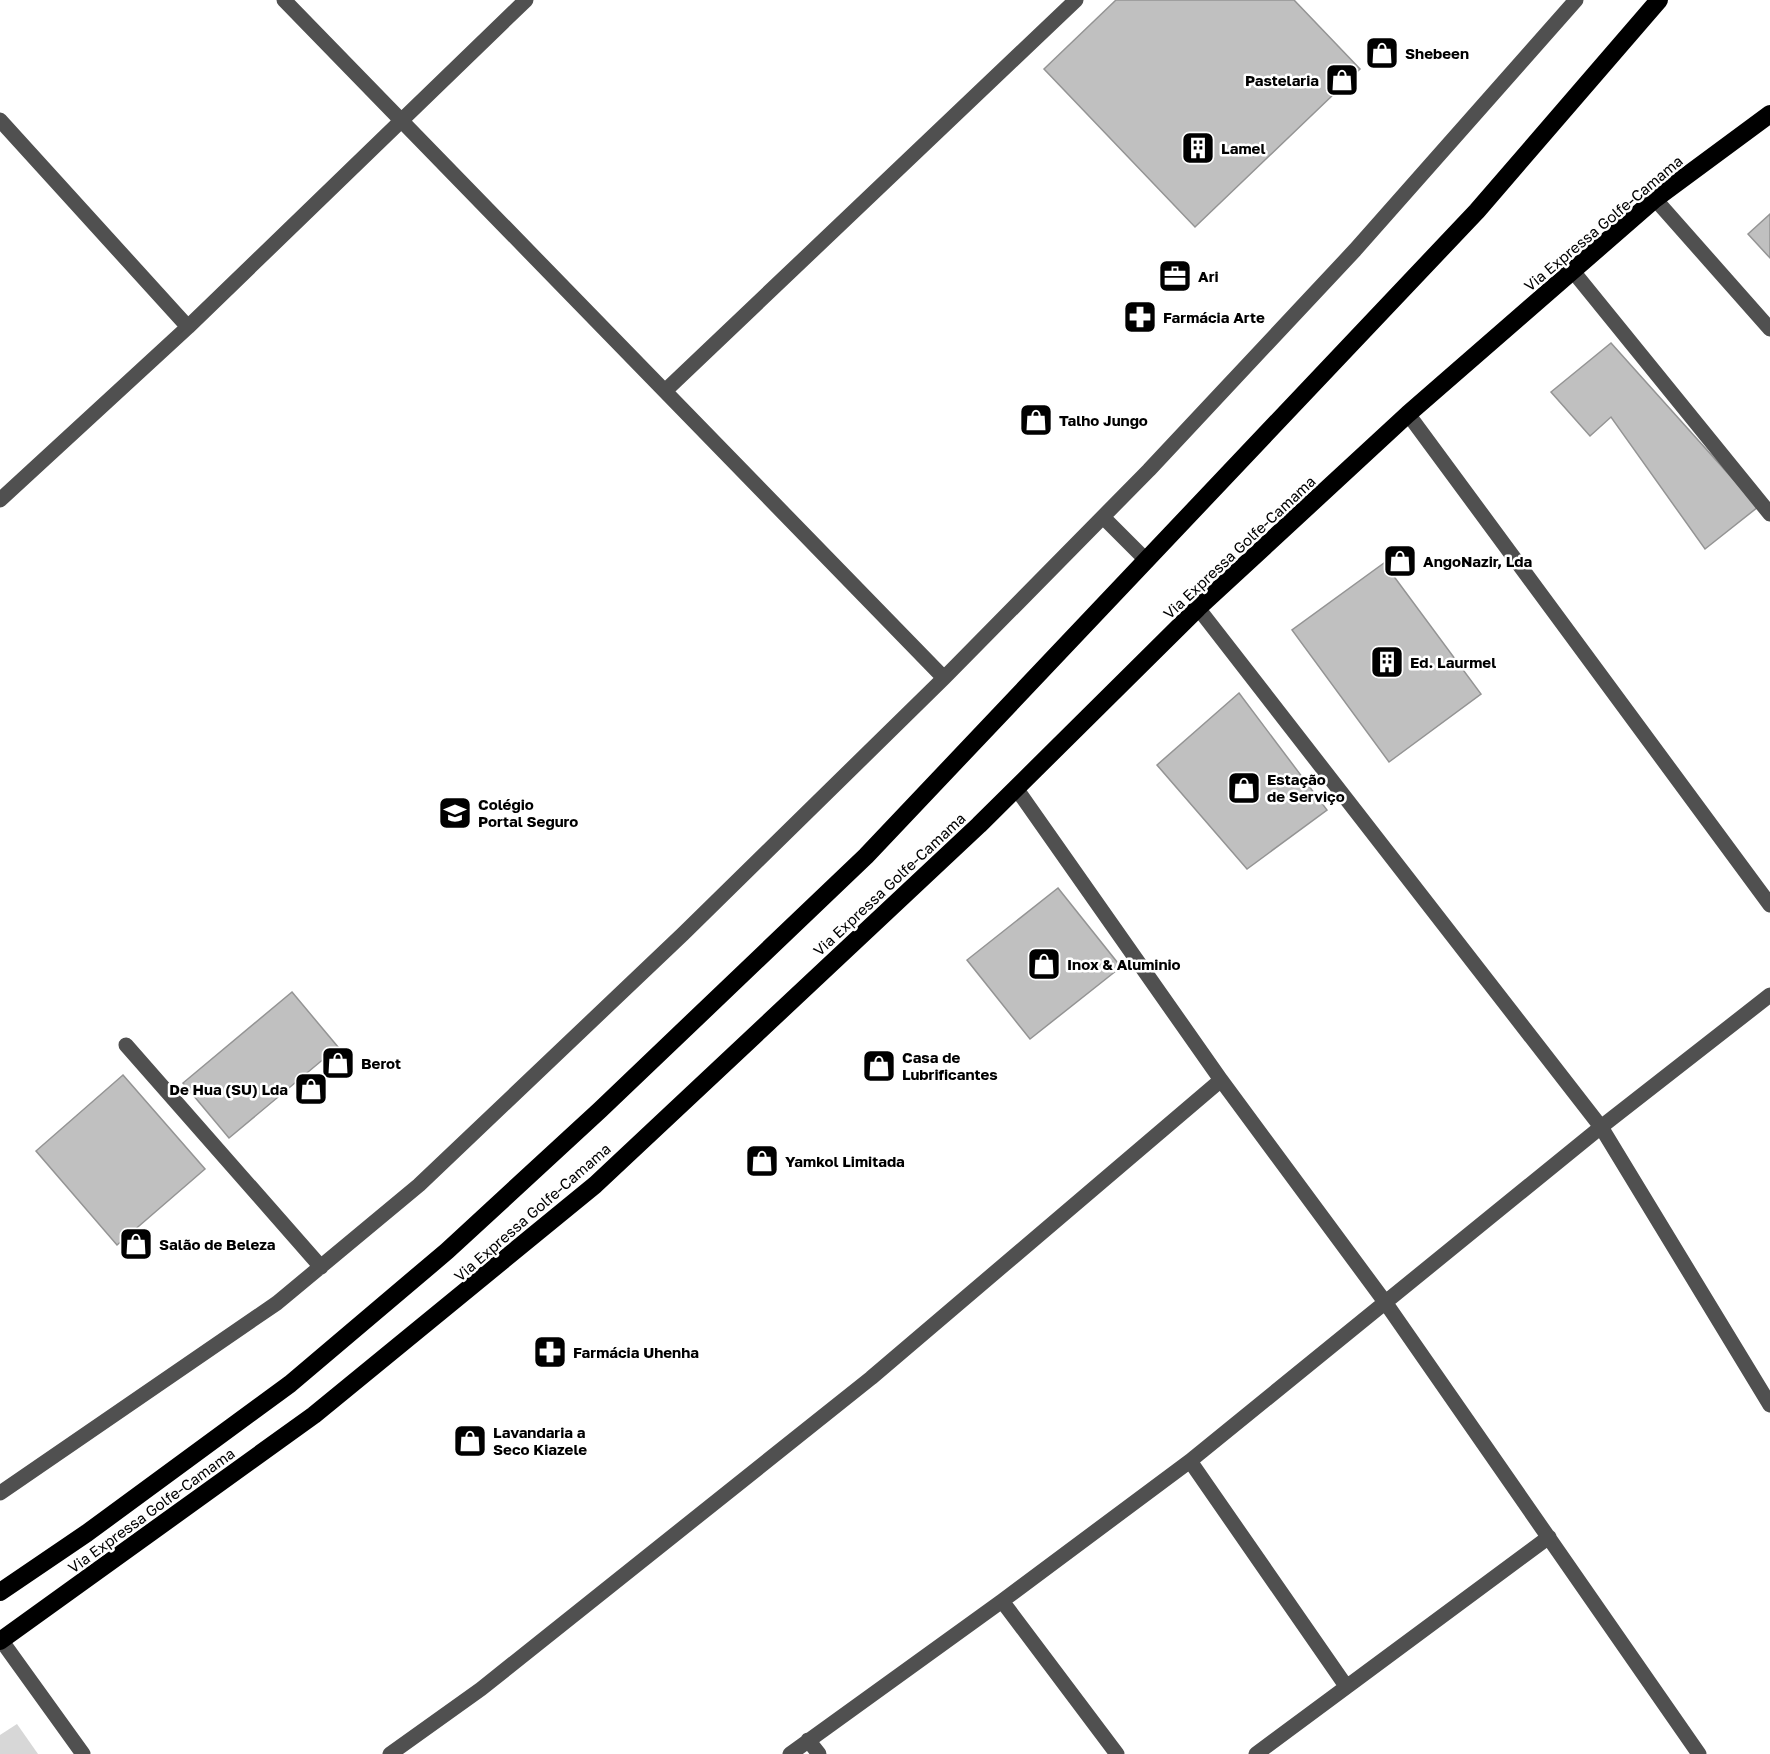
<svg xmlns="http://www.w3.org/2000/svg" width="1770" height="1754" font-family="'Golos Text',sans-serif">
  <rect width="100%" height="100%" fill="#fff"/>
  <!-- green -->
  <path fill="#d7d7d7" d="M17,1724L38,1754H0V1735Z"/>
  <!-- building -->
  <path fill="#c0c0c0" stroke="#949494" stroke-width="1.5" d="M1116,0H1294L1360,69L1195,227L1044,69Z
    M1770,214V258L1748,234Z
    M1611,343L1758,507L1705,549L1611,417L1590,436L1551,392Z
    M1384,563L1481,694L1389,762L1292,630Z
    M1239,693L1327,810L1247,869L1157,765Z
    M1058,888L1121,967L1030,1039L967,960Z
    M292,992L338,1047L229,1138L183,1083Z
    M123,1075L205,1169L117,1245L36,1151Z"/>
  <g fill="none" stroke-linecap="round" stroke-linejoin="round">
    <!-- minor -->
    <path stroke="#505050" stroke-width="15" d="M284,0L944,678
      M0,120L188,327
      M1655,199L1770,329
      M1572,270L1770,514
      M665,391L1076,0
      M1408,414L1770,905
      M0,500L188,327L526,0
      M1103,517L1147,561
      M1198,608L1601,1127L1770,1405
      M1016,788L1221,1080L1385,1302L1699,1754
      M126,1045L321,1267
      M1190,1461L1346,1686
      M0,1493L277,1303L419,1185L683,934L944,678L1149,470L1355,250L1576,0
      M1002,1601L1117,1754
      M1,1640L83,1754
      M808,1740L819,1754
      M390,1754L481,1689L871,1378L1221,1080
      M790,1754L1002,1601L1190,1461L1601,1127L1770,995
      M1256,1754L1549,1537"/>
    <!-- highway -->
    <path stroke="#000" stroke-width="18" d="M0,1592L87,1533L290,1384L447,1251L600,1110L866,856L1477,211L1659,0
      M0,1641L314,1415L595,1185L979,825L1198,608L1408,414L1655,199L1770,114"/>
  </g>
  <!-- icons -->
  <defs>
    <g id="shop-square" transform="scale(1.725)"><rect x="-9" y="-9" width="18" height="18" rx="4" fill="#000" stroke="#fff"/><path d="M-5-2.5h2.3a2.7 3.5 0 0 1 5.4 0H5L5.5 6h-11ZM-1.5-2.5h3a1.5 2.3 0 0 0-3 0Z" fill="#fff"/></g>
    <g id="building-square" transform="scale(1.725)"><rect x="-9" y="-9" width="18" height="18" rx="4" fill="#000" stroke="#fff"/><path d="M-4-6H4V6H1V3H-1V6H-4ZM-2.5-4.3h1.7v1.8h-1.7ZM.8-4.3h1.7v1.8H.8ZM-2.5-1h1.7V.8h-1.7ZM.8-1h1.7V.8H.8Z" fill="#fff"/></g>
    <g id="office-square" transform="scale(1.725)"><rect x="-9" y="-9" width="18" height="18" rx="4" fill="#000" stroke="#fff"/><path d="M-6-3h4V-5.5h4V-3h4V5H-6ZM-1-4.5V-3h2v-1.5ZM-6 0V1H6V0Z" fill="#fff"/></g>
    <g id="pharmacy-square" transform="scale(1.725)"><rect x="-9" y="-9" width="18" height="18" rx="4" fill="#000" stroke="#fff"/><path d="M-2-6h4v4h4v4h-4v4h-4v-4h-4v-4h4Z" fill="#fff"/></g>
    <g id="university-square" transform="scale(1.725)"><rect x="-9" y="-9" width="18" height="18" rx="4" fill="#000" stroke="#fff"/><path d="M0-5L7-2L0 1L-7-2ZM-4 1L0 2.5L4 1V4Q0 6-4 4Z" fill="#fff"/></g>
  </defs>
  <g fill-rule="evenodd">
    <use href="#shop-square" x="1382" y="53"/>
    <use href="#shop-square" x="1342" y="80"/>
    <use href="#building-square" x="1198" y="148"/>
    <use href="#office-square" x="1175" y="276"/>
    <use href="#pharmacy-square" x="1140" y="317"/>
    <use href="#shop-square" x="1036" y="420"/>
    <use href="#shop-square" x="1400" y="561"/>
    <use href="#building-square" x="1387" y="662"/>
    <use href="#shop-square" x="1244" y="788"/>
    <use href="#university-square" x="455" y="813"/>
    <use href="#shop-square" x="1044" y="964"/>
    <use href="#shop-square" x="338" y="1063"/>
    <use href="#shop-square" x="879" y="1066"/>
    <use href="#shop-square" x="311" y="1089"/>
    <use href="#shop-square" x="762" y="1161"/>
    <use href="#shop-square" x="136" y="1244"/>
    <use href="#pharmacy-square" x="550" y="1352"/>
    <use href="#shop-square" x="470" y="1441"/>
  </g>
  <g text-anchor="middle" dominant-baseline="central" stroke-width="5" stroke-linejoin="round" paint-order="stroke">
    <!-- poi labels -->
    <g font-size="15" font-weight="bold" fill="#000" stroke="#fff" text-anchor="start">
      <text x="1405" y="53">Shebeen</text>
      <text x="1319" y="80" text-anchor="end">Pastelaria</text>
      <text x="1221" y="148">Lamel</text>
      <text x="1198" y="276">Ari</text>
      <text x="1163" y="317">Farmácia Arte</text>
      <text x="1059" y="420">Talho Jungo</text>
      <text x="1423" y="561">AngoNazir, Lda</text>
      <text x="1410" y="662">Ed. Laurmel</text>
      <text x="1267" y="779">Estação<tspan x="1267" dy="17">de Serviço</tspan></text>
      <text x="478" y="804">Colégio<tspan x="478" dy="17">Portal Seguro</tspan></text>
      <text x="1067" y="964">Inox &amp; Aluminio</text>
      <text x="902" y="1057">Casa de<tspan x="902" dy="17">Lubrificantes</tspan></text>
      <text x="361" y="1063">Berot</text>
      <text x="288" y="1089" text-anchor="end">De Hua (SU) Lda</text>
      <text x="785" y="1161">Yamkol Limitada</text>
      <text x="159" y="1244">Salão de Beleza</text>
      <text x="573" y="1352">Farmácia Uhenha</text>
      <text x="493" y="1432">Lavandaria a<tspan x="493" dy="17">Seco Kiazele</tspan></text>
    </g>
    <!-- street labels -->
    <g font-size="15" fill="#000" stroke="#fff">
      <text transform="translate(1603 223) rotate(-40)">Via Expressa Golfe-Camama</text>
      <text transform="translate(1239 547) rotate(-43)">Via Expressa Golfe-Camama</text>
      <text transform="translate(889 884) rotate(-43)">Via Expressa Golfe-Camama</text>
      <text transform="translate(532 1212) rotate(-41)">Via Expressa Golfe-Camama</text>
      <text transform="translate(151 1510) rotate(-36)">Via Expressa Golfe-Camama</text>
    </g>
  </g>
</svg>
